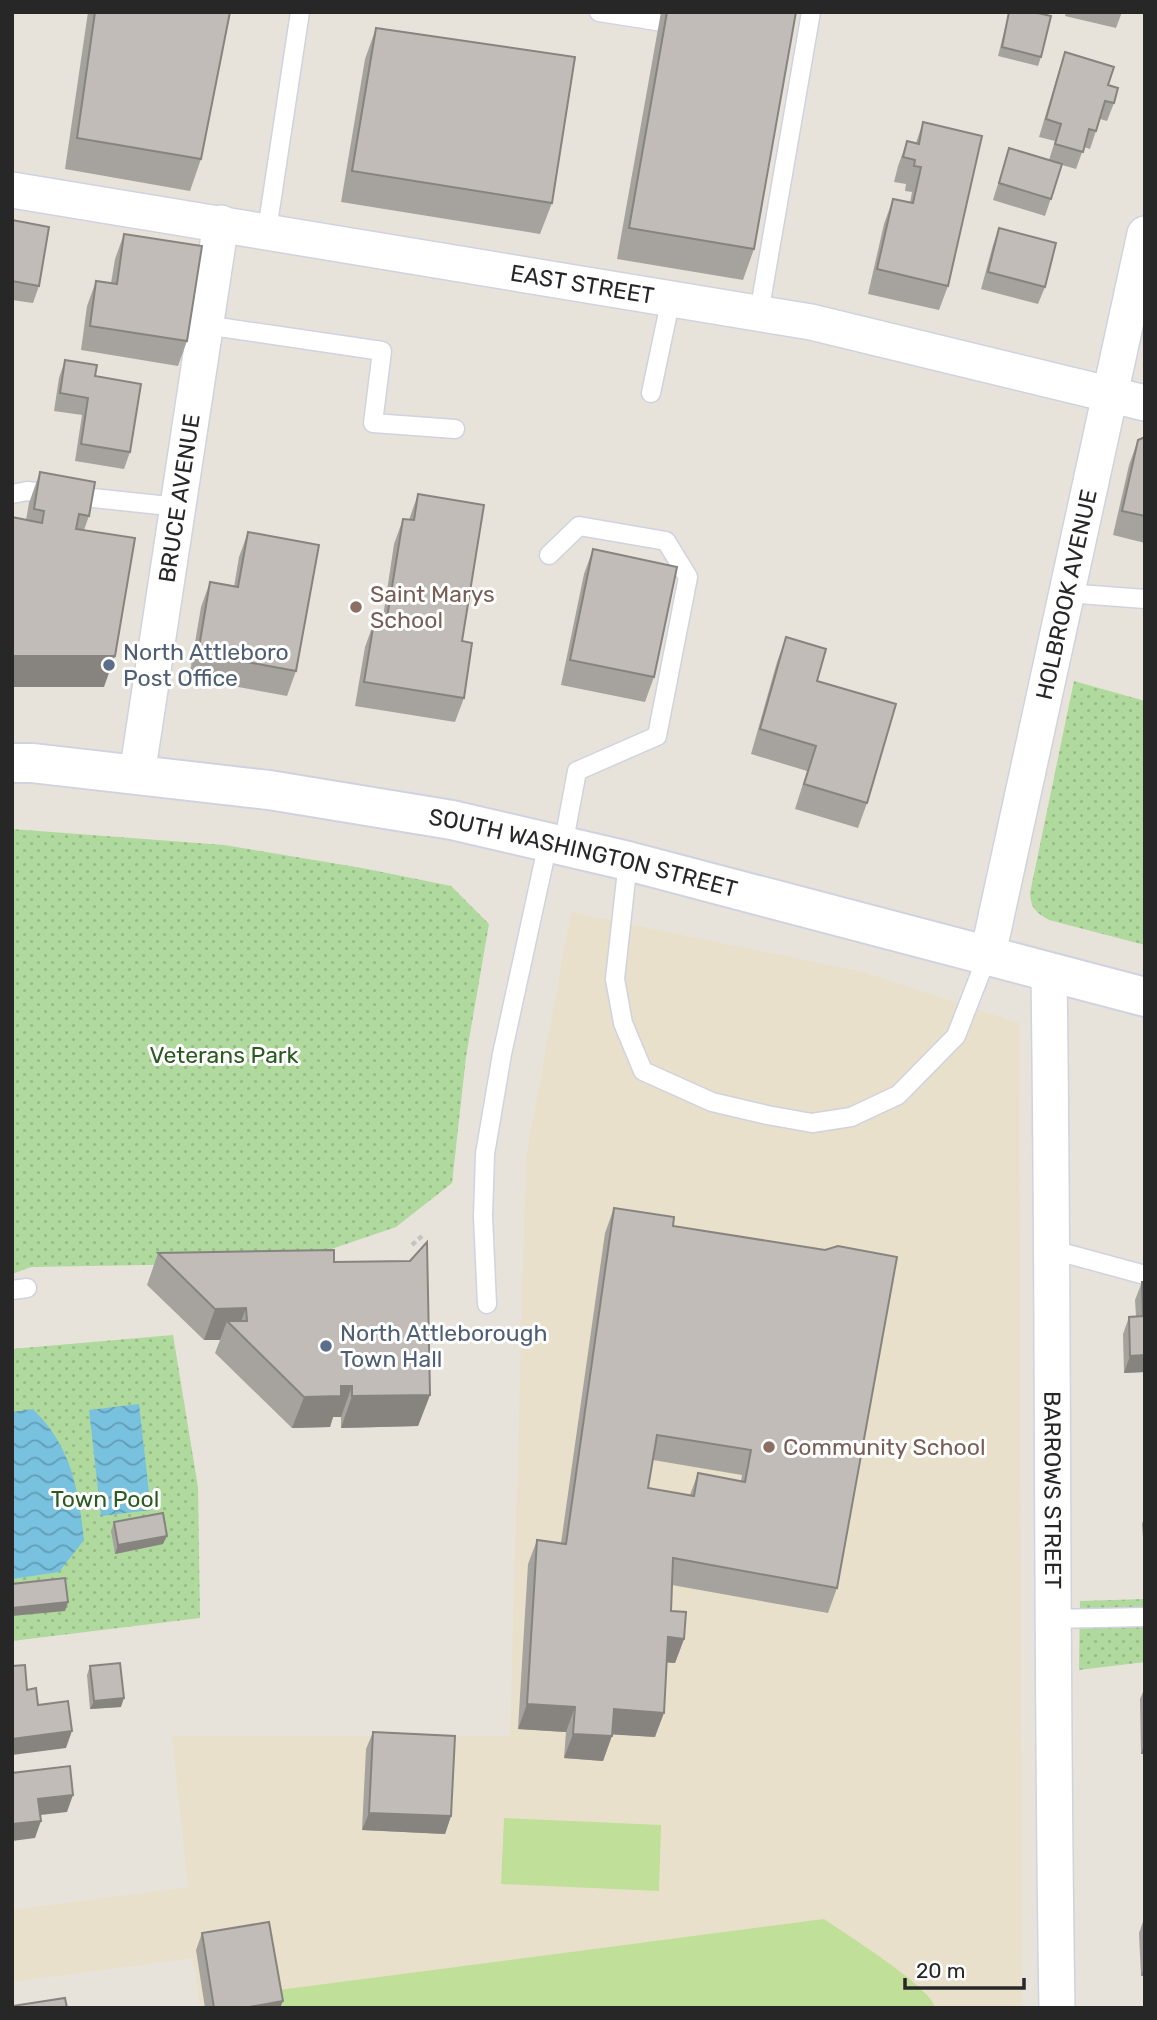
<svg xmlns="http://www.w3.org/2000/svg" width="1157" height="2020" font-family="Rubik,sans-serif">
  <defs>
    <pattern id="park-dots" width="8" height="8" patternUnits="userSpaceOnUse" patternTransform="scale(1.75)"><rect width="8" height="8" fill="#afd99d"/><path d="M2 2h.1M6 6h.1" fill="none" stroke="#97ba87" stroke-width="1.8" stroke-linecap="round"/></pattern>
    <pattern id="water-waves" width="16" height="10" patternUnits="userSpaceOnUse" patternTransform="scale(1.75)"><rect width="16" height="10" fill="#78c1df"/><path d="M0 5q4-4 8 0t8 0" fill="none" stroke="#629db5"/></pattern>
  </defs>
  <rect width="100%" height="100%" fill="#e8e3da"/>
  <!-- education -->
  <path fill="#e8e0cb" d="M571,912L863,972L1019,1023L1022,2008H200L193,1958L12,1982V1910L188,1887L172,1736H510L526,1158Z"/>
  <!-- park -->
  <path fill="url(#park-dots)" d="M1074,681L1145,701V945L1049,920C1036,912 1031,909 1030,893Z
    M12,829L224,845L362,868L451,886L489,924L466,1057L452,1183L396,1227L308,1257L206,1264L31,1267L12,1274Z
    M173,1335L198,1487L200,1618L12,1641V1349Z
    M1145,1599V1662L1079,1670L1080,1601Z"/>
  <!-- pitch -->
  <path fill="#c0df99" d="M504,1818L661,1825L659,1891L501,1884Z
    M824,1919C844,1933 933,1988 935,2008H274L271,1991Z"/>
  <!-- water -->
  <path fill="url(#water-waves)" d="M139,1404L151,1510L101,1516L89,1410Z
    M33,1409C72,1448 78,1488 84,1540L59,1572L12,1579V1412Z"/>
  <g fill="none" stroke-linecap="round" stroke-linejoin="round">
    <!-- service casing -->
    <g stroke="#d0d2df" stroke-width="21">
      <path id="service" d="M599,12L682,25
        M267,230L300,12
        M759,313L811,12
        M205,325L382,351L373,423L455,429
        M651,393L671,298
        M12,494L27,491L178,507
        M549,555L579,526L666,541L688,577L657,736L577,771L563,846
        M1066,593L1145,599
        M628,861L615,979L623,1023L643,1071L712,1102L767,1115L812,1123L851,1117L898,1095L956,1036L988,954
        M1053,1250L1145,1275
        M12,1290L27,1288
        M487,1304L483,1216L485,1154L502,1054L548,843
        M1052,1619L1145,1617"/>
    </g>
    <!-- minor casing -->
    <g stroke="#d0d2df" stroke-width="38">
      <g id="minor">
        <path id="s1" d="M12,190L811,322L1145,403"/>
        <path id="s2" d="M137,775L221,223"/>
        <path id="s3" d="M988,954L1145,234"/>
        <path id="s4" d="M1049,974C1054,1318 1051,1663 1057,2008"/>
      </g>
    </g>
    <!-- secondary casing -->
    <g stroke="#d0d2df" stroke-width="42">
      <g id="secondary">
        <path id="s5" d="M12,763H32L269,790L452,820L628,861L1145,997"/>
      </g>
    </g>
    <!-- path -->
    <path stroke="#c3c3c3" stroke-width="4.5" stroke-dasharray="5 3.5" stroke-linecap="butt" d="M412,1245L423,1235"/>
    <!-- service -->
    <use href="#service" stroke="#fff" stroke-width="18"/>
    <!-- minor -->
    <use href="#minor" stroke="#fff" stroke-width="35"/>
    <!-- secondary -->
    <use href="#secondary" stroke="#fff" stroke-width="38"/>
  </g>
  <!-- wall -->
  <path fill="#a6a29d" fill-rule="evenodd" d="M88,12H230L201,159L190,191L65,169Z
    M661,12H796L754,249L743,280L617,259Z
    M1009,12H1033L1041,57L1038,66L998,56Z
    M1066,12H1122L1116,28L1065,16Z
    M376,28L552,203L540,234L341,202L365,59Z
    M1065,52L1108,85L1114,103L1107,121L1100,119L1090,149L1084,147L1076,169L1062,165L1045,216L993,200L1009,148L1049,160L1055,141L1039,137L1059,70Z
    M923,122L948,286L939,310L868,294L884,224L893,199L910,203L912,192L905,191L906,184L894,182L898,166L907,141L916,143Z
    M12,220L39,286L33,303L12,300Z
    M999,228L1045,287L1038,304L981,289L993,245Z
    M124,234L187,341L178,366L81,350L87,306L96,281L111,283L115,259Z
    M65,360L95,376L130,452L124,469L75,461L82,415L54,411L59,378Z
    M1145,437V543L1113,535L1129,465L1138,440Z
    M40,472L89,516L84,530L104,687H12V517L26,520L29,503Z
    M418,494L462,641L464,698L455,722L355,706L365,647L374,622L382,624L394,544L403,519L409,520Z
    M248,532L296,671L287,696L189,678L201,607L210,582L234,587L239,557Z
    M593,549L654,677L645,702L561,685L584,574Z
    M786,637L817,681L867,803L858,828L795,809L807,771L751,754L777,662Z
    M614,1208L673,1226L837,1588L828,1613L672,1585L671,1611L684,1639L675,1663L667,1662L655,1737L612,1734L603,1761L564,1758L566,1732L518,1729L528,1564L537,1540L561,1543L605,1233ZM653,1460L742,1475L741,1481L698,1473L690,1495L648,1488Z
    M158,1253L334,1262L430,1395L418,1426L341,1428V1417H333L330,1427L292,1428L215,1353L220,1340H204L147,1285Z
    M1142,1282H1145V1372L1124,1373L1123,1334L1129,1317L1136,1316L1135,1300Z
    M1145,1515V1563L1142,1524Z
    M114,1522L163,1544L115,1554L111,1531Z
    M90,1666L121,1707L90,1709L87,1675Z
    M1145,1687V1754H1141L1140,1699Z
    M373,1732L451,1816L445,1834L362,1830L366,1749Z
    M1145,1916V1975L1141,1976L1139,1933Z
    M202,1933L280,2008H205L196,1950Z"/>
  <!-- shaded-wall -->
  <path fill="#878480" d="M12,656H115L104,687H12Z
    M246,1308L237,1332L227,1321L220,1340H204L215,1309Z
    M1145,1355V1372L1124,1373L1130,1356Z
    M341,1386H352L341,1417H333L330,1427L292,1428L304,1397Z
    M430,1395L418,1426L341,1428L352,1396Z
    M167,1536L163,1544L115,1554L118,1545Z
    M68,1602L65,1611L12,1616V1608Z
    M668,1637L684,1639L675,1663L659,1662Z
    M124,1698L121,1707L90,1709L94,1701Z
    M527,1704L575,1707L566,1732L518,1729Z
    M614,1709L664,1713L655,1737L605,1734Z
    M72,1731L66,1748L12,1755V1739Z
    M573,1734L612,1736L603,1761L564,1758Z
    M1145,1743V1754H1141Z
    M73,1795L67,1812L32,1816L38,1799Z
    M369,1813L451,1816L445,1834L362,1830Z
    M41,1821L35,1838L12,1841V1824Z
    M1145,1965V1975L1141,1976Z
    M283,2001L280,2008H244Z"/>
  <!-- building -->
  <path fill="#c1bcb7" stroke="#878480" stroke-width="2" fill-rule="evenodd" d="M95,12H230L201,159L77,138Z
    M667,12H796L754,249L629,228Z
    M1009,12H1033L1051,16L1041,57L1002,47Z
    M376,28L575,57L552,203L352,171Z
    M1065,52L1114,67L1108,85L1118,88L1114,103L1105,101L1096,131L1089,129L1083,152L1055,144L1061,124L1046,119Z
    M923,122L982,136L948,286L877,269L893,199L913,203L921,167L914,166L915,160L903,157L907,141L919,144Z
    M1009,148L1062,164L1051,199L999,183Z
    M12,220L49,227L39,286L12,281Z
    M999,228L1056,243L1045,287L988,272Z
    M124,234L202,246L187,341L90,326L96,281L117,284Z
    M65,360L97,365L95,376L141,384L130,452L81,444L88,398L60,393Z
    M1145,437V516L1122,511L1138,440Z
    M40,472L95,482L89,516L79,514L76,529L135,538L115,656H12V517L42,523L44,511L34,509Z
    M418,494L484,505L462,641L472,643L464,698L364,682L374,622L386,624L403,519L414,520Z
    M248,532L319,545L296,671L198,653L210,582L238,587Z
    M593,549L677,567L654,677L570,660Z
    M786,637L826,649L817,681L896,704L867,803L804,784L816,746L760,729Z
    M614,1208L674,1217L673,1226L825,1250L838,1246L897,1257L837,1588L673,1558L671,1611L686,1612L684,1639L668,1637L664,1713L614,1709L612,1736L573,1734L575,1707L527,1704L537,1540L566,1544ZM657,1435L751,1450L745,1482L698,1473L694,1496L648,1488Z
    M427,1242L430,1395L352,1396V1386H341V1396L304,1397L227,1321H247L246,1308L215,1309L158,1253L334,1250V1262L410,1261Z
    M1142,1282H1145V1355L1130,1356L1129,1317L1143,1316Z
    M163,1513L167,1536L118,1545L114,1522Z
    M65,1578L68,1602L12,1608V1584Z
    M120,1663L124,1698L94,1701L90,1666Z
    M25,1665L27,1690L36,1688L38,1705L68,1701L72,1731L12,1739V1666Z
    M373,1732L455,1736L451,1816L369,1813Z
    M70,1766L73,1795L38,1799L41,1821L12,1824V1773Z
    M269,1922L283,2001L244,2008H214L202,1933Z
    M65,1998L67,2008H12V2006Z"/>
  <!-- markers -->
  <g fill="#8d6e63" stroke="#fff" stroke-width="2.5">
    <circle cx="356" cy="607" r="7"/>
    <circle cx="769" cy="1447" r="7"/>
  </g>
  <g fill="#5c6f8a" stroke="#fff" stroke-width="2.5">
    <circle cx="109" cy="665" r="7"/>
    <circle cx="326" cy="1346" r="7"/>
  </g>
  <g text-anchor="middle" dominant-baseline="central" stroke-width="6" stroke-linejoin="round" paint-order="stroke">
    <!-- street labels -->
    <g font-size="23" fill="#272727" stroke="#fff">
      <text stroke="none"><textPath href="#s1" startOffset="578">EAST STREET</textPath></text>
      <text stroke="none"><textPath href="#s2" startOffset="280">BRUCE AVENUE</textPath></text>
      <text stroke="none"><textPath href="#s3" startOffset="368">HOLBROOK AVENUE</textPath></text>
      <text stroke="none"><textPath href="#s5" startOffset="579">SOUTH WASHINGTON STREET</textPath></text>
      <text stroke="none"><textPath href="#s4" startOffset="516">BARROWS STREET</textPath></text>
    </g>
    <!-- education labels -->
    <g font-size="23" fill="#785e54" stroke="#fff" text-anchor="start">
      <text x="370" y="594">Saint Marys<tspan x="370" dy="26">School</tspan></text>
      <text x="783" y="1447">Community School</text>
    </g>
    <!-- service labels -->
    <g font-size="23" fill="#4e5e75" stroke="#fff" text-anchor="start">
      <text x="123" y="652">North Attleboro<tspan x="123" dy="26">Post Office</tspan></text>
      <text x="340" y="1333">North Attleborough<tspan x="340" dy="26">Town Hall</tspan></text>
    </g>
    <!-- park labels -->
    <g font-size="23" fill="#2b5a21" stroke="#fff">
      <text x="224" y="1055">Veterans Park</text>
      <text x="105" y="1499">Town Pool</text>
    </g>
  </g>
  <!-- border -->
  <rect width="1157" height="2020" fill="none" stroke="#272727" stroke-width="28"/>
  <!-- scale -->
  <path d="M905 1978v10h119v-10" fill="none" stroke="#272727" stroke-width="3.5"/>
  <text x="916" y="1978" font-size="21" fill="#272727" stroke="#ffffff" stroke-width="5" paint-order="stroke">20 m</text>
</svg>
